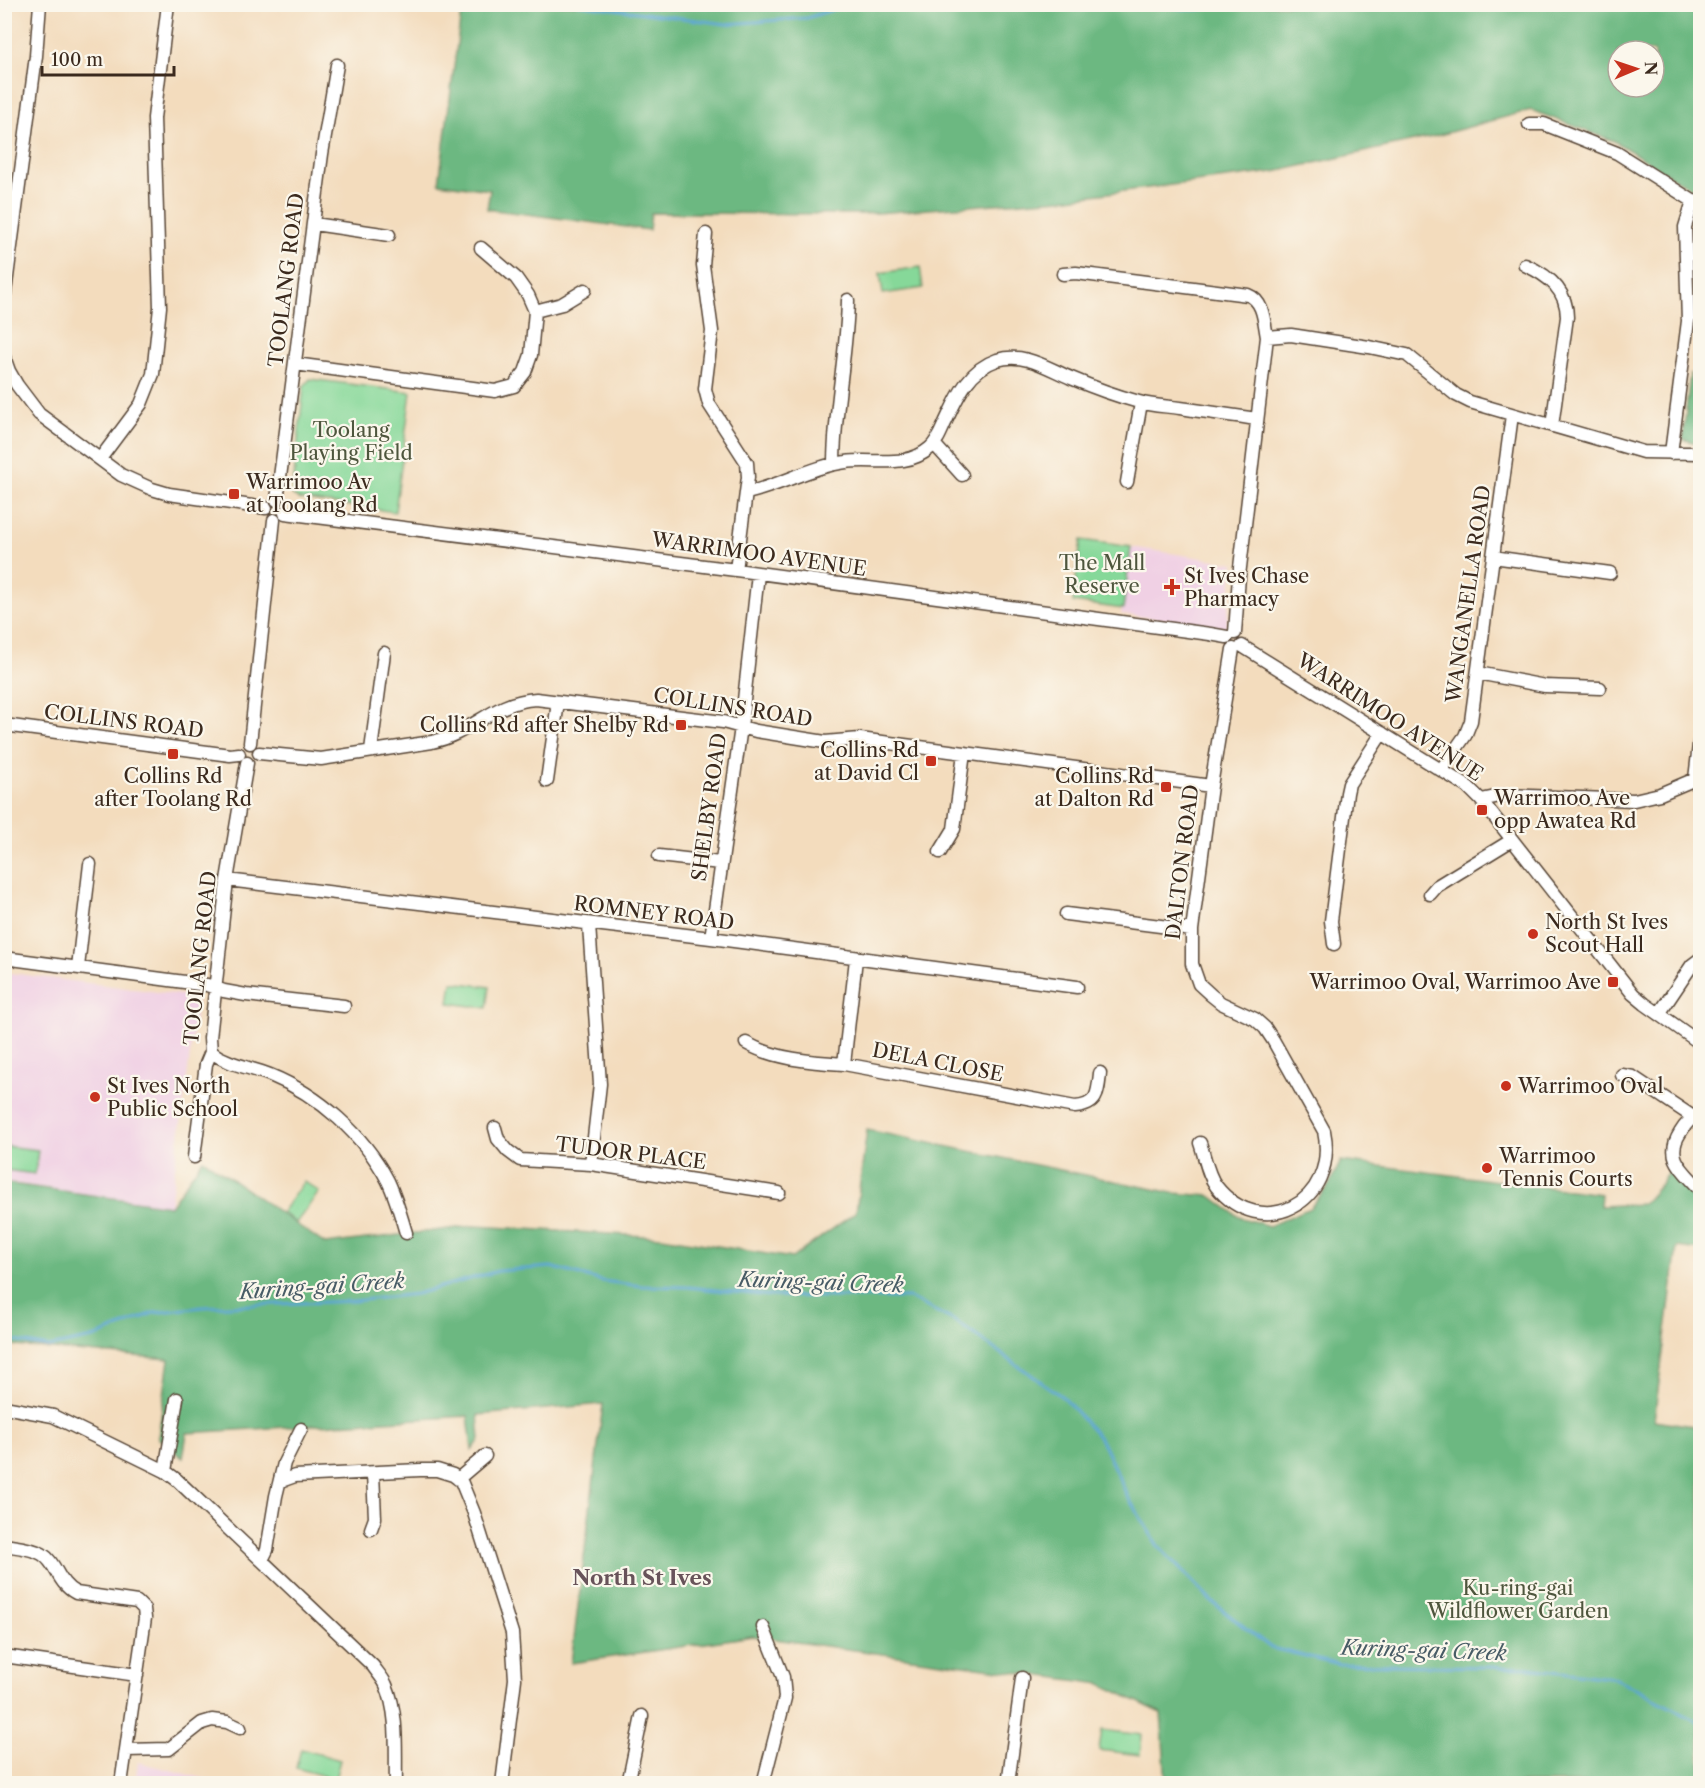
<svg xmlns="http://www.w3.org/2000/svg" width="1705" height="1788" font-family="'Libre Caslon Text',serif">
  <rect width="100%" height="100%" fill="#fbf7ec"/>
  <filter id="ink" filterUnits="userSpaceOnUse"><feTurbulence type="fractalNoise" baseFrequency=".0167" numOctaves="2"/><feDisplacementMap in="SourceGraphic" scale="12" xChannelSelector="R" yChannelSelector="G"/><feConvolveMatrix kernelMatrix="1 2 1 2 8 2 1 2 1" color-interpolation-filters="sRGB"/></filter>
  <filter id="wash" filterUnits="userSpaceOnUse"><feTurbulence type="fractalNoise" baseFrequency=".008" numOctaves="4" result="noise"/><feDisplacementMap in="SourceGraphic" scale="24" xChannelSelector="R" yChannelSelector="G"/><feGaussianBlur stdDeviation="1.35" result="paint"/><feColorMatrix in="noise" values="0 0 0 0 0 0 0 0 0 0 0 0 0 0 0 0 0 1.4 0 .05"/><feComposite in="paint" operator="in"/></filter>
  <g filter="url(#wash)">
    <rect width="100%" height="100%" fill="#f3dcbd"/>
    <!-- built -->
    <path fill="#f0d0e4" d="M1131,547L1234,563L1226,628L1121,614Z
      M10,973L189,996L197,1001L170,1206L5,1182L4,1012Z
      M138,1762L222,1783H135Z"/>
    <!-- green -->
    <path fill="#86d899" stroke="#60815c" stroke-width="1.5" d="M920,267L923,288L883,294L880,273Z
      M310,379L411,392L395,512L298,499L292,494L304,386Z
      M1081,540L1131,547L1123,609L1073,602Z
      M452,982L490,987L487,1008L449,1003Z
      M5,1146L38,1150L35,1174L5,1170Z
      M304,1181L319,1192L296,1223L282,1212Z
      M1102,1730L1142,1735L1140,1755L1099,1750Z
      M301,1749L340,1760L335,1779L296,1768Z"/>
    <!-- forest -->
    <path fill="#6cb881" stroke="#547150" stroke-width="1.5" fill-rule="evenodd" d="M462,5H1700V192L1694,190L1614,141L1531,110L1432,137L1274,172L1061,199L863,214L651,213L649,230L487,209L490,190L439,183ZM1618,51H1654V87H1618Z
      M1690,374L1700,377V443L1692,442L1683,439Z
      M867,1130L1173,1193L1211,1196L1239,1217L1269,1226L1310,1208L1329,1185L1341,1161L1601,1194L1600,1206L1643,1204L1661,1184L1671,1167L1700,1201V1250L1677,1247L1654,1420L1700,1427V1783H1166L1161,1713L1101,1684L753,1636L571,1663L603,1404L478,1415L480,1440L472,1450L468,1416L187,1433L183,1458L158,1438L169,1359L5,1345V1183L170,1206L203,1159L325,1244L474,1226L662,1237L792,1258L856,1212Z"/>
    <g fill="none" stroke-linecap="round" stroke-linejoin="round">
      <!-- stream -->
      <path stroke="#5ba6d3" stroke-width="3" d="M577,4L726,24L807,18L850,4
        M1157,4C1179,8 1196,14 1218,4
        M4,1339L49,1347L93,1338L153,1313L202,1307L354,1301L416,1294L498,1271L551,1267L602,1281L642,1286L688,1287L771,1296L909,1298L955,1321L1064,1398L1101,1440L1129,1499L1158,1546L1211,1601L1271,1648L1340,1664L1529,1668L1617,1679L1700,1723"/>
    </g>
  </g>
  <g filter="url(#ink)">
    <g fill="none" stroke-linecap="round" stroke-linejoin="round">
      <!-- minor casing -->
      <g stroke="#574536" stroke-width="15">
        <path id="minor" d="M1529,124H1544L1617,153L1693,201L1699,202
          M314,224L389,235
          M706,234L703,265L712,331L705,389L709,404L747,463L748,477L736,570
          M1525,265C1548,275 1567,290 1567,317L1552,426
          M1063,274L1076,273L1248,295C1264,301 1264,322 1267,337L1239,576L1235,633
          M4,300L36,56L40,4
          M535,311L562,304L585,290
          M1267,337L1291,335L1369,347L1407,355L1456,395L1470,402L1643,452L1700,453
          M4,357L9,371L17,385L39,414L121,475L152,489L169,494L266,508
          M295,364L495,391L514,386L525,372L531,355L535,311L528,295L516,278L481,248
          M934,444L962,475
          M1671,453L1688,321L1685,227L1693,201
          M100,459L141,404L153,374L160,307L154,118L168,4
          M834,464C834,409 847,355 848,300
          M1127,482L1141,403
          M746,493C780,486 812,466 846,462C874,458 906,469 930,448C937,442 940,434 944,425C956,400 967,370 997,360C1025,352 1047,368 1071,378C1092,387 1117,396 1139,402C1152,406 1167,406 1180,408C1206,412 1231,415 1257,419
          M277,500L322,154L337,65
          M285,513L736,570L1210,634L1227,637
          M1493,557L1610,573
          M1242,646L1468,787L1481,800L1633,994L1645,1004L1700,1043
          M1478,673L1545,686L1600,688
          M4,725L230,755L239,754
          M250,743L274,520
          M371,750L384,653
          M259,753L321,759L432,742C473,733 492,702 536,699L723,722L756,731L825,742L860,739L1211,786
          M1441,770L1465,736L1471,721L1512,415
          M1695,779L1700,736
          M547,781L558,702
          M1481,800L1505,795L1634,800L1660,794L1700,777
          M940,852L954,829L964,753
          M659,856L720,863
          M227,880L711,938L1077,987
          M1430,894L1437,886L1512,840
          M1066,914L1192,930
          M589,925L600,1084L591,1164
          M711,938L741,727L758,574
          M1334,944L1331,921L1347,793L1349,784L1382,733
          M4,958L207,985L224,991L246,995L344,1006
          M78,967L90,864
          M1659,1014L1692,965L1700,959
          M746,1043C774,1059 811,1062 844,1064L1075,1107C1098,1105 1098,1093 1100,1073
          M211,1052C229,1065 250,1067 270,1075C319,1095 364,1135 388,1181C396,1198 401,1216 406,1233
          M844,1064L856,959
          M1622,1075L1633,1077L1693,1117
          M1700,1113C1691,1118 1685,1124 1680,1133C1664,1158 1684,1171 1700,1189
          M495,1128L498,1139L508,1151L520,1160L591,1164L779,1193
          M1200,1143C1205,1157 1207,1174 1216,1186C1261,1243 1339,1203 1324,1131L1273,1040L1265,1028L1255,1019L1221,1003L1211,995L1199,984L1192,964V930L1211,786L1233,649
          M194,1157L206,1064L211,1052L210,1038L227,880L247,763
          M4,1407L53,1416L165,1471L177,1480L373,1666C377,1672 383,1678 386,1685C399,1715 395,1752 396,1784
          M165,1471L177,1399
          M458,1479L485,1456
          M281,1481L295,1476L420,1470H437L453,1475L461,1481L474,1513L512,1633L515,1679L502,1784
          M371,1529L375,1518L373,1473
          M4,1545C16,1547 32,1548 42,1554C57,1563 57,1583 76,1593L137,1602L144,1609L145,1618L121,1784
          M262,1560L267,1550L276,1496L284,1463L301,1429
          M4,1656L137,1675
          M126,1750L169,1749L202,1723L212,1720L227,1722L240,1728
          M628,1784L642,1716
          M763,1784L785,1698L783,1677L763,1627
          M1008,1784L1022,1678"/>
      </g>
      <!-- minor -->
      <use href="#minor" stroke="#fff" stroke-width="12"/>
    </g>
  </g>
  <!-- markers -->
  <g fill="#c8321e" stroke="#fbf7ec" stroke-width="2">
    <rect x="228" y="488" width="12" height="12" rx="3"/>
    <path d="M1169 578h6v6h6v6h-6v6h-6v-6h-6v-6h6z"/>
    <rect x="675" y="719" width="12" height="12" rx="3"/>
    <rect x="167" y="748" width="12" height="12" rx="3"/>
    <rect x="925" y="755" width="12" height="12" rx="3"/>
    <rect x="1160" y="781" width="12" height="12" rx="3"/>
    <rect x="1476" y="804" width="12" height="12" rx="3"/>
    <circle cx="1533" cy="934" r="6"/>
    <rect x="1607" y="976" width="12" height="12" rx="3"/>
    <circle cx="1506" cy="1086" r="6"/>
    <circle cx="95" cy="1097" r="6"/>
    <circle cx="1487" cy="1168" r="6"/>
  </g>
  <g text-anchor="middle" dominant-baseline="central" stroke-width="4.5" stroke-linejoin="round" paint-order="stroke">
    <!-- street labels -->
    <g font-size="20" fill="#3b2a1e" stroke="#fbf7ec">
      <text transform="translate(286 280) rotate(-83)">TOOLANG ROAD</text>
      <text transform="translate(759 554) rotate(8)">WARRIMOO AVENUE</text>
      <text transform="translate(1468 594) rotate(-82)">WANGANELLA ROAD</text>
      <text transform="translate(733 707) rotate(9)">COLLINS ROAD</text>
      <text transform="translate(1390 717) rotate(33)">WARRIMOO AVENUE</text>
      <text transform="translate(124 721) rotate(7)">COLLINS ROAD</text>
      <text transform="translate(709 807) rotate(-82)">SHELBY ROAD</text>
      <text transform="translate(1182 862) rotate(-83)">DALTON ROAD</text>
      <text transform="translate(654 913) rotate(7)">ROMNEY ROAD</text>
      <text transform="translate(200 958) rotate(-84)">TOOLANG ROAD</text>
      <text transform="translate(938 1062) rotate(11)">DELA CLOSE</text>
      <text transform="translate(631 1153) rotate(7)">TUDOR PLACE</text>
    </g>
    <!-- park labels -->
    <g font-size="20" fill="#4e563d" stroke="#fbf7ec">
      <text x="351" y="430">Toolang<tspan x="351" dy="23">Playing Field</tspan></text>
      <text x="1102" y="563">The Mall<tspan x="1102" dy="23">Reserve</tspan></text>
      <text x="1518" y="1588">Ku-ring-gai<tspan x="1518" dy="23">Wildflower Garden</tspan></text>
    </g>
    <!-- poi labels -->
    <g font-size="20" fill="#3b2a1e" stroke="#fbf7ec" text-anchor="start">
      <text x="246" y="482">Warrimoo Av<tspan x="246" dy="23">at Toolang Rd</tspan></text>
      <text x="1184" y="576">St Ives Chase<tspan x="1184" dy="23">Pharmacy</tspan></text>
      <text x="669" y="725" text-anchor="end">Collins Rd after Shelby Rd</text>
      <text x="919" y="750" text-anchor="end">Collins Rd<tspan x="919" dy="23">at David Cl</tspan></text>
      <text x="173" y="776" text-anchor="middle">Collins Rd<tspan x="173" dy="23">after Toolang Rd</tspan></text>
      <text x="1154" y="776" text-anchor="end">Collins Rd<tspan x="1154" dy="23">at Dalton Rd</tspan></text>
      <text x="1494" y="798">Warrimoo Ave<tspan x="1494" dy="23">opp Awatea Rd</tspan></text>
      <text x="1545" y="922">North St Ives<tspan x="1545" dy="23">Scout Hall</tspan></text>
      <text x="1601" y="982" text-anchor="end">Warrimoo Oval, Warrimoo Ave</text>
      <text x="107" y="1086">St Ives North<tspan x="107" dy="23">Public School</tspan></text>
      <text x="1518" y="1086">Warrimoo Oval</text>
      <text x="1499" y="1156">Warrimoo<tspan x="1499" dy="23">Tennis Courts</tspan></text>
    </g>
    <!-- water labels -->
    <g font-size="21" font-style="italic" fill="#485c66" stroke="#fbf7ec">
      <text transform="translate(821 1282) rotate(2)">Kuring-gai Creek</text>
      <text transform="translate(322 1286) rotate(-4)">Kuring-gai Creek</text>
      <text transform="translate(1424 1650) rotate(2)">Kuring-gai Creek</text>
    </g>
    <!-- neighbourhood labels -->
    <g font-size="21" font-weight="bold" fill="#68535a" stroke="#fbf7ec">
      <text x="642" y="1577">North St Ives</text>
    </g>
  </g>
  <!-- margin -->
  <rect width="1705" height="1788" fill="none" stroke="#fbf7ec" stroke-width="24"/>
  <!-- north arrow -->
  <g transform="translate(1636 69) rotate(88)"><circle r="28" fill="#fbf7ec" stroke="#aea59a" stroke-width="1.5"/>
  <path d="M0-4.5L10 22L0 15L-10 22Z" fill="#c8321e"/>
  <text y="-9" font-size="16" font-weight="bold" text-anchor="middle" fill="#3b2a1e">N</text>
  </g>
  <!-- scale -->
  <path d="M42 66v9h132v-9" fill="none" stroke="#3b2a1e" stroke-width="3"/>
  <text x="51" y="66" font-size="18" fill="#3b2a1e" stroke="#fbf7ec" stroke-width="4.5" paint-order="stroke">100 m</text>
</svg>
